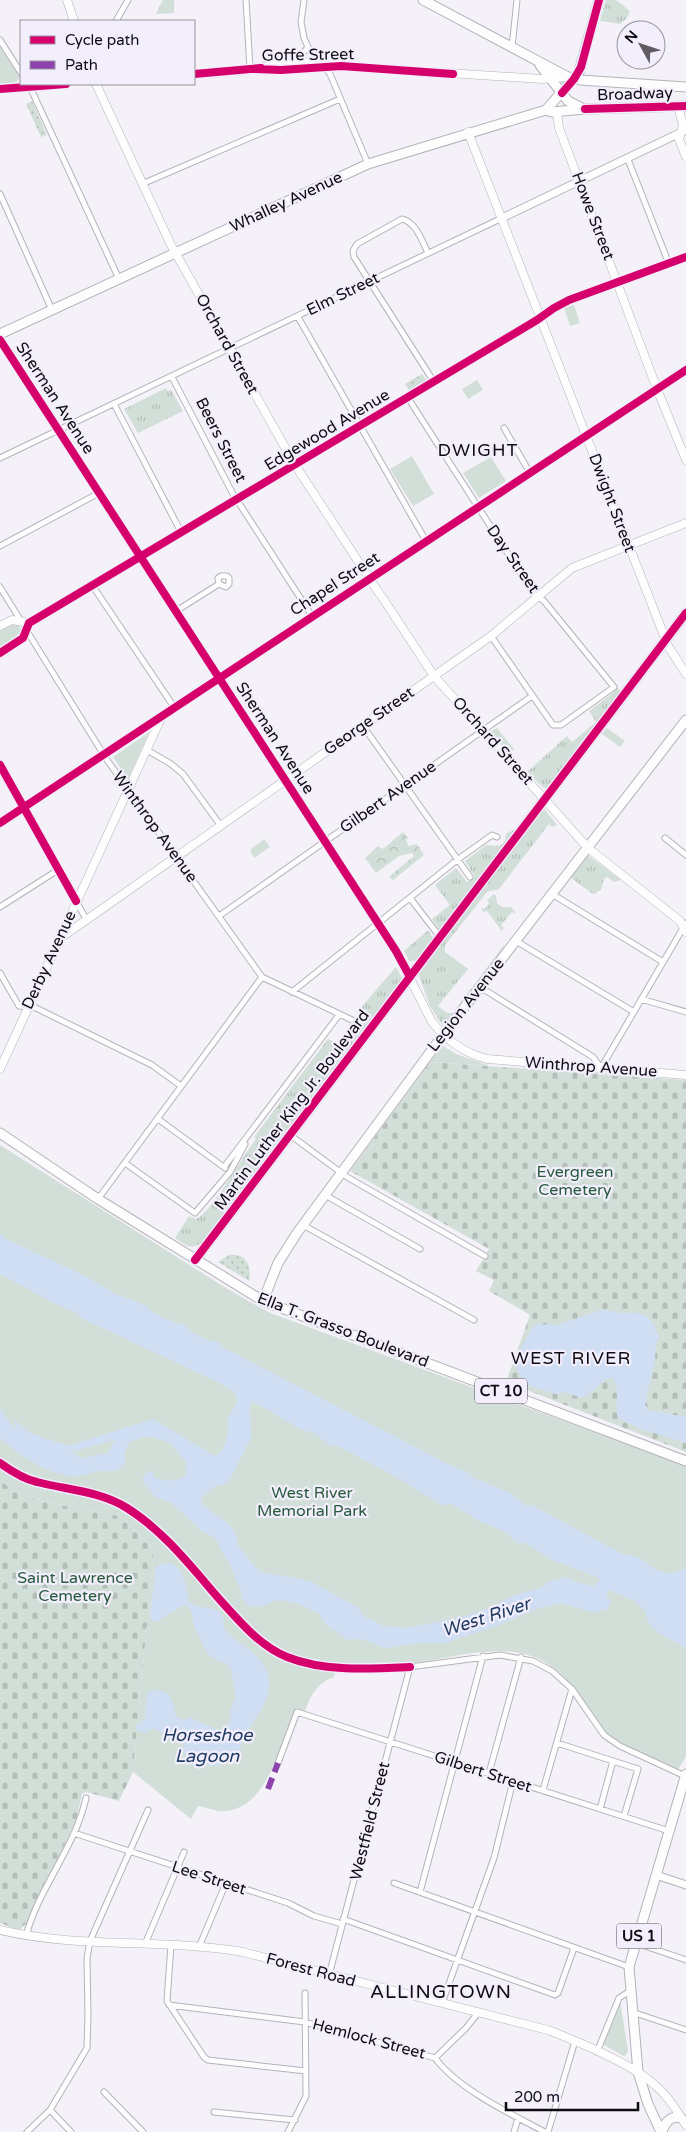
<svg xmlns="http://www.w3.org/2000/svg" width="686" height="2132" font-family="'Varela Round',sans-serif">
  <defs>
    <pattern id="grass-tufts" width="24" height="20" patternUnits="userSpaceOnUse" patternTransform="scale(1.25)"><rect width="24" height="20" fill="#d2dfd8"/><path d="M3 7l-1-3M5 7V3M7 7l1-3M15 17l-1-3M17 17v-4M19 17l1-3" fill="none" stroke="#b3beb8"/></pattern>
    <pattern id="forest-crowns" width="20" height="18" patternUnits="userSpaceOnUse" patternTransform="scale(1.25)"><rect width="20" height="18" fill="#d2dfd8"/><path d="M2 6a3 3 0 1 1 6 0M12 15a3 3 0 1 1 6 0" fill="none" stroke="#b3beb8"/></pattern>
    <pattern id="cemetery-stones" width="16" height="16" patternUnits="userSpaceOnUse" patternTransform="scale(1.25)"><rect width="16" height="16" fill="#d2dfd8"/><path d="M2 7V4a2 2 0 0 1 4 0v3zM10 15v-3a2 2 0 0 1 4 0v3z" fill="#b3beb8"/></pattern>
    <pattern id="garden-dots" width="8" height="8" patternUnits="userSpaceOnUse" patternTransform="scale(1.25)"><rect width="8" height="8" fill="#d2dfd8"/><path d="M2 2h.1M6 6h.1" fill="none" stroke="#b3beb8" stroke-width="1.8" stroke-linecap="round"/></pattern>
  </defs>
  <rect width="100%" height="100%" fill="#f4f2f8"/>
  <!-- grass -->
  <path fill="url(#grass-tufts)" d="M163,0H174V13L156,14Z
    M606,0H616L630,11L627,18L620,24L600,21Z
    M166,388L168,391L171,390L183,411L138,433L124,409Z
    M617,687L620,691L547,788H544L527,772L567,736L572,742L596,722L589,711L613,693Z
    M542,809L545,810L557,825L552,827L549,824L499,889L487,892L445,945V952L468,969L438,1006L447,1013H453L504,945L503,952L446,1025H442L430,1006L418,973Z
    M517,828L440,929H439L432,919L450,905L435,885L456,868L467,882L475,877L465,861L486,845L500,846L505,841L506,834Z
    M588,856H589L621,880L614,882L607,877L604,879L601,890L593,894L571,878Z
    M494,894L496,896L497,903L502,907H511L515,912V914L512,912L501,925L504,928L499,934L501,930L487,911L483,912L481,908L485,909L489,903L487,900Z
    M428,930L433,938L416,960L410,962L404,951Z
    M396,967L402,978L201,1243C191,1251 184,1244 175,1238L189,1216L196,1219C212,1212 243,1155 256,1139L254,1137L328,1039L339,1044L355,1023L363,1005Z"/>
  <!-- forest -->
  <path fill="url(#forest-crowns)" d="M403,832L408,838L406,841L409,846L417,844L424,855L393,880L389,877L391,875L414,856L412,853L399,856L376,873L365,858L378,846L383,849Z"/>
  <!-- cemetery -->
  <path fill="url(#cemetery-stones)" d="M430,1062L686,1080V1452L506,1382L530,1315L489,1291L494,1280L476,1271L489,1249L350,1171Z
    M0,1480L14,1491L45,1502L120,1516L154,1550L133,1772L119,1801L86,1792L82,1794L76,1820L29,1921L19,1930L0,1923Z"/>
  <!-- park -->
  <path fill="#d2dfd8" d="M0,46L20,78L17,80V84L0,85Z
    M574,305L580,323L570,326L564,307Z
    M477,380L483,390L468,399L462,389Z
    M412,456L434,494L413,506L390,469Z
    M491,457L506,481L479,498L463,473Z
    M10,624H18L22,632L18,638L0,649V629Z
    M497,728L514,749L509,753L491,731Z
    M607,728L625,741L620,747L602,734Z
    M149,732L128,779L113,757Z
    M264,839L270,847L254,858L250,850Z
    M443,1046L456,1054L490,1066L430,1062Z
    M0,1145L226,1288L268,1312L686,1466V1757L678,1769C659,1760 618,1745 604,1730C585,1708 574,1680 548,1664C508,1638 453,1659 410,1663C386,1666 361,1664 337,1664L334,1677C317,1683 311,1695 305,1711L295,1709C282,1741 267,1810 224,1811C216,1812 206,1807 198,1806L191,1819L133,1772L154,1550L120,1516L45,1502L14,1491L0,1480Z
    M620,2000L628,2051L626,2055L623,2056L603,2044Z"/>
  <!-- garden -->
  <path fill="url(#garden-dots)" d="M32,101L47,135L41,137L26,104Z
    M422,374L427,381L410,391L405,384Z
    M229,1255C246,1253 252,1266 249,1281L218,1262Z"/>
  <!-- water -->
  <path fill="#d0def4" fill-rule="evenodd" d="M0,1233L4,1238L83,1275L116,1294L144,1305L153,1313L176,1323L185,1325C190,1333 210,1343 219,1342L222,1347L452,1466L467,1472L474,1478L508,1492L525,1505L534,1506L622,1554C644,1555 648,1569 666,1573C673,1574 679,1570 686,1569V1648L657,1632L648,1622L645,1611L635,1601L609,1590L606,1596L611,1601L607,1610L592,1612L561,1603L542,1607L499,1625L445,1643H420L386,1648L362,1639L347,1640L326,1624L318,1613L296,1603L277,1600L259,1607L247,1605L241,1598L242,1593L231,1567L215,1538L202,1531L172,1503L155,1497L142,1480L146,1473L152,1471L155,1478C167,1481 176,1482 186,1475V1462L170,1443L148,1436L129,1442L124,1454L126,1461C118,1473 117,1471 104,1471C94,1471 84,1476 74,1476C49,1476 19,1455 0,1438V1408L13,1427L16,1428L14,1420L30,1433L68,1446L153,1419L215,1456L223,1449L228,1434L227,1420L237,1402L236,1394L220,1383L81,1318L75,1312L58,1305L0,1274ZM254,1402L302,1430L314,1433L329,1445L340,1447L396,1477L442,1505L452,1504L479,1521L506,1532L517,1543H525L552,1560L597,1577L600,1580L593,1586L573,1581L568,1577L549,1581L543,1587L515,1595L489,1608L462,1617L406,1628L383,1626L364,1616L359,1608L312,1582L286,1576L264,1573L256,1568L238,1546L235,1532L228,1523L201,1504L203,1496L216,1486L228,1483L251,1438L250,1405ZM115,1440L108,1453L81,1458L71,1452Z
    M601,1310C609,1310 614,1311 621,1313C626,1314 632,1312 637,1313C650,1314 656,1327 659,1338L656,1344L655,1359L645,1404L649,1411C661,1410 673,1416 686,1416V1443L638,1428L618,1418C613,1406 622,1387 612,1378C598,1380 595,1393 582,1398L564,1392L555,1394L524,1384C521,1377 516,1372 517,1365C518,1353 528,1331 536,1324L557,1325Z
    M167,1563C184,1565 187,1586 188,1601C204,1614 226,1600 224,1629C238,1644 259,1652 267,1672C276,1694 257,1716 245,1734C241,1740 242,1749 237,1755C222,1773 197,1766 183,1751L184,1742L182,1738L171,1739L153,1728L145,1733L136,1730V1726L145,1719L147,1694L151,1690C171,1690 172,1699 176,1716L185,1720L189,1717L220,1731C230,1724 232,1721 230,1709L236,1698L231,1669L226,1664L211,1657L206,1651L194,1626L191,1610L185,1604L156,1622L152,1620L150,1616L156,1566Z"/>
  <g fill="none" stroke-linecap="round" stroke-linejoin="round">
    <!-- stream -->
    <path stroke="#d0def4" stroke-width="1" d="M231,1605L243,1598"/>
    <!-- minor casing -->
    <g stroke="#b5b2b9" stroke-width="7">
      <path id="minor" d="M246,0L250,69
        M304,0L301,22L304,38L308,47L330,74L368,164
        M116,21L128,0
        M0,40L21,73
        M512,47L517,0
        M289,62L303,53L308,47
        M30,87L119,279
        M627,157L669,264
        M142,184L340,99
        M0,194L52,310
        M428,253C422,241 416,222 402,219L357,244L353,251L354,257L434,382
        M298,317L426,541
        M172,377L233,494L312,616
        M408,398L534,594L544,601L614,687L561,725H553L491,636
        M114,404L181,532
        M504,428L530,473
        M0,458L502,218
        M0,546L99,493
        M92,585L174,707
        M0,587L21,621
        M176,611L219,584L218,578L221,576H227L229,578V584L226,587L219,584
        M25,628L107,760L262,977L354,1021
        M363,726L470,877
        M147,750L171,764L183,774L221,826
        M0,765L86,919
        M665,838L686,855
        M552,894L663,962
        M410,898L440,937
        M0,907L58,870
        M219,916L532,696
        M516,941L634,1012
        M0,973L19,1006L36,1008L152,1065L181,1086
        M480,987L593,1057L601,1068L686,923
        M292,992L457,860L492,835L497,837
        M641,999L686,1012
        M158,1119L225,1168
        M290,1135L347,1177L485,1256
        M125,1163L195,1213L230,1172L245,1144
        M224,1167L339,1015
        M325,1195L420,1249
        M98,1199L262,977
        M303,1225L474,1320
        M557,1743L638,1769L624,1816
        M278,1763L297,1712L669,1831
        M489,1773L521,1657
        M543,1790L572,1689
        M600,1809L613,1761
        M74,1833L288,1903L314,1916L342,1924
        M394,1883L629,1967
        M420,1892L483,1656
        M343,1919L555,1995L558,1993L574,1948
        M26,1936C39,1887 75,1848 86,1798
        M636,1943L686,1960
        M145,1944L184,1852
        M171,1945L167,2001L204,2057L208,2060L306,2071
        M199,1947L226,1883
        M329,1975L410,1667L500,1655L533,1661L552,1671L572,1689L604,1735L620,1746L685,1776
        M442,2003L494,1858L513,1781
        M169,2005L305,2022L435,2058C458,2089 511,2114 545,2132
        M632,2012L686,2030
        M597,2052L619,1998L630,1991
        M435,2058L466,2028L478,2013
        M104,2092L143,2132
        M50,2110L71,2132
        M214,2112L295,2120
        M27,2132L50,2110L87,2048L88,2016L87,1958L90,1941L148,1810
        M288,2132L306,2096L305,1993
        M514,2132L518,2118
        M548,2132L575,2041"/>
    </g>
    <!-- tertiary casing -->
    <g stroke="#b5b2b9" stroke-width="9">
      <path id="tertiary" d="M502,218L686,130
        M0,823L162,716
        M656,1875L686,1885"/>
    </g>
    <!-- secondary casing -->
    <g stroke="#b5b2b9" stroke-width="9">
      <path id="secondary" d="M67,0L74,21
        M255,69L281,70L341,66L542,79L567,77
        M194,74C213,73 233,72 253,69C275,66 301,57 323,66
        M96,84L171,245L295,465L379,593
        M0,89L66,84
        M678,106L683,125L679,139L686,157
        M557,112L559,128L657,389L686,460
        M468,132L668,646L686,674
        M0,340L396,951L432,1022C447,1041 464,1053 487,1059L686,1075
        M382,597L434,676L588,848L680,921L686,932
        M0,626L12,620L29,623
        M0,653L23,638L29,623L537,320L554,308L569,300L686,257
        M62,937L491,636L572,568L686,523
        M0,1069L162,716L686,370
        M0,1930C79,1949 163,1938 243,1952L548,2030C579,2042 631,2063 655,2085C668,2096 677,2111 686,2125"/>
    </g>
    <!-- primary casing -->
    <g stroke="#b5b2b9" stroke-width="11">
      <path id="primary" d="M423,0L566,76
        M540,65L568,101L582,108
        M569,77L580,80L686,87
        M546,110L579,72L599,0
        M0,334L368,164L546,110L552,112L585,109L686,106
        M263,1301L686,1461
        M661,2132L648,2104L638,2072L629,1967L686,1774
        M662,2132C664,2123 671,2115 681,2118"/>
    </g>
    <!-- trunk casing -->
    <g stroke="#b5b2b9" stroke-width="11">
      <path id="trunk" d="M0,1133L98,1199L263,1301L278,1263L297,1233L443,1035L686,720
        M195,1260L686,613"/>
    </g>
    <!-- minor -->
    <use href="#minor" stroke="#fdfdfe" stroke-width="5"/>
    <!-- tertiary -->
    <use href="#tertiary" stroke="#fdfdfe" stroke-width="7"/>
    <!-- secondary -->
    <use href="#secondary" stroke="#fdfdfe" stroke-width="8"/>
    <!-- primary -->
    <use href="#primary" stroke="#fdfdfe" stroke-width="9"/>
    <!-- trunk -->
    <use href="#trunk" stroke="#fdfdfe" stroke-width="9"/>
    <!-- quiet -->
    <path stroke="#8e44ad" stroke-width="6" stroke-dasharray="12 6" stroke-linecap="butt" d="M268,1789L278,1763"/>
    <!-- cycleway casing -->
    <g stroke="#f3eefc" stroke-width="11">
      <path id="cycleway" d="M255,69L281,70L341,66L453,74
        M194,74L261,68
        M0,89L66,84
        M562,93L574,79L581,67L599,0
        M585,109L686,106
        M0,340L396,951L410,977
        M0,653L23,638L29,623L537,320L554,308L569,300L686,257
        M0,765L76,901
        M0,823L686,370
        M195,1260L686,613
        M0,1463C11,1471 24,1479 37,1482C67,1490 100,1491 127,1508C165,1532 192,1568 221,1601C240,1622 260,1646 287,1657C324,1672 371,1669 410,1667"/>
    </g>
    <!-- cycleway -->
    <use href="#cycleway" stroke="#d6006c" stroke-width="8"/>
  </g>
  <g text-anchor="middle" dominant-baseline="central" stroke-width="4.5" stroke-linejoin="round" paint-order="stroke">
    <!-- shield labels -->
    <g fill="#f3eefc" stroke="#534f58" stroke-width="1">
      <rect x="475" y="1378.5" width="52" height="25" rx="4"/>
      <rect x="616.5" y="1923.5" width="45" height="25" rx="4"/>
    </g>
    <g font-size="15" font-weight="bold" fill="#0e0b12">
      <text x="501" y="1391">CT 10</text>
      <text x="639" y="1936">US 1</text>
    </g>
    <!-- street labels -->
    <g font-size="16" fill="#0e0b12" stroke="#f3eefc">
      <text transform="translate(308 55) rotate(-1)">Goffe Street</text>
      <text transform="translate(635 94) rotate(-2)">Broadway</text>
      <text transform="translate(286 202) rotate(-25)">Whalley Avenue</text>
      <text transform="translate(593 216) rotate(69)">Howe Street</text>
      <text transform="translate(343 294) rotate(-26)">Elm Street</text>
      <text transform="translate(227 344) rotate(61)">Orchard Street</text>
      <text transform="translate(55 398) rotate(57)">Sherman Avenue</text>
      <text transform="translate(327 430) rotate(-31)">Edgewood Avenue</text>
      <text transform="translate(221 440) rotate(63)">Beers Street</text>
      <text transform="translate(612 503) rotate(69)">Dwight Street</text>
      <text transform="translate(513 559) rotate(55)">Day Street</text>
      <text transform="translate(335 584) rotate(-33)">Chapel Street</text>
      <text transform="translate(369 721) rotate(-35)">George Street</text>
      <text transform="translate(275 738) rotate(57)">Sherman Avenue</text>
      <text transform="translate(493 741) rotate(48)">Orchard Street</text>
      <text transform="translate(388 797) rotate(-35)">Gilbert Avenue</text>
      <text transform="translate(155 827) rotate(54)">Winthrop Avenue</text>
      <text transform="translate(49 960) rotate(-65)">Derby Avenue</text>
      <text transform="translate(466 1005) rotate(-52)">Legion Avenue</text>
      <text transform="translate(591 1067) rotate(4)">Winthrop Avenue</text>
      <text transform="translate(292 1110) rotate(-53)">Martin Luther King Jr. Boulevard</text>
      <text transform="translate(343 1330) rotate(21)">Ella T. Grasso Boulevard</text>
      <text transform="translate(483 1772) rotate(18)">Gilbert Street</text>
      <text transform="translate(370 1821) rotate(-76)">Westfield Street</text>
      <text transform="translate(209 1878) rotate(18)">Lee Street</text>
      <text transform="translate(311 1970) rotate(15)">Forest Road</text>
      <text transform="translate(369 2039) rotate(15)">Hemlock Street</text>
    </g>
    <!-- park labels -->
    <g font-size="16" fill="#275b3c" stroke="#f3eefc">
      <text x="575" y="1172">Evergreen<tspan x="575" dy="18">Cemetery</tspan></text>
      <text x="312" y="1493">West River<tspan x="312" dy="18">Memorial Park</tspan></text>
      <text x="75" y="1578">Saint Lawrence<tspan x="75" dy="18">Cemetery</tspan></text>
    </g>
    <!-- neighbourhood labels -->
    <g font-size="18" letter-spacing="1" fill="#0e0b12" stroke="#f3eefc">
      <text x="478" y="450">DWIGHT</text>
      <text x="571" y="1358">WEST RIVER</text>
    </g>
    <!-- water labels -->
    <g font-size="18" font-style="italic" fill="#203c63" stroke="#f3eefc">
      <text transform="translate(486 1617) rotate(-18)">West River</text>
      <text x="207" y="1735">Horseshoe<tspan x="207" dy="21">Lagoon</tspan></text>
    </g>
    <!-- quarter labels -->
    <g font-size="19" letter-spacing="1" fill="#0e0b12" stroke="#f3eefc">
      <text x="441" y="1992">ALLINGTOWN</text>
    </g>
  </g>
  <!-- legend -->
  <rect x="20" y="20" width="175" height="65" fill="#f3eefc" stroke="#97939e"/>
  <rect x="30" y="36" width="25" height="8" fill="#d6006c" stroke="#97939e"/>
  <text x="65" y="45" font-size="15" fill="#0e0b12">Cycle path</text>
  <rect x="30" y="61" width="25" height="8" fill="#8e44ad" stroke="#97939e"/>
  <text x="65" y="70" font-size="15" fill="#0e0b12">Path</text>
  <!-- north arrow -->
  <g transform="translate(641 45) rotate(310)"><circle r="24" fill="#f3eefc" stroke="#97939e"/>
  <path d="M0-4L9 19L0 12L-9 19Z" fill="#5e5c62"/>
  <text y="-8" font-size="14" font-weight="bold" text-anchor="middle" fill="#0e0b12">N</text>
  </g>
  <!-- scale -->
  <path d="M506 2102v8h132v-8" fill="none" stroke="#0e0b12" stroke-width="2.5"/>
  <text x="514" y="2102" font-size="15" fill="#0e0b12" stroke="#f3eefc" stroke-width="4" paint-order="stroke">200 m</text>
</svg>
